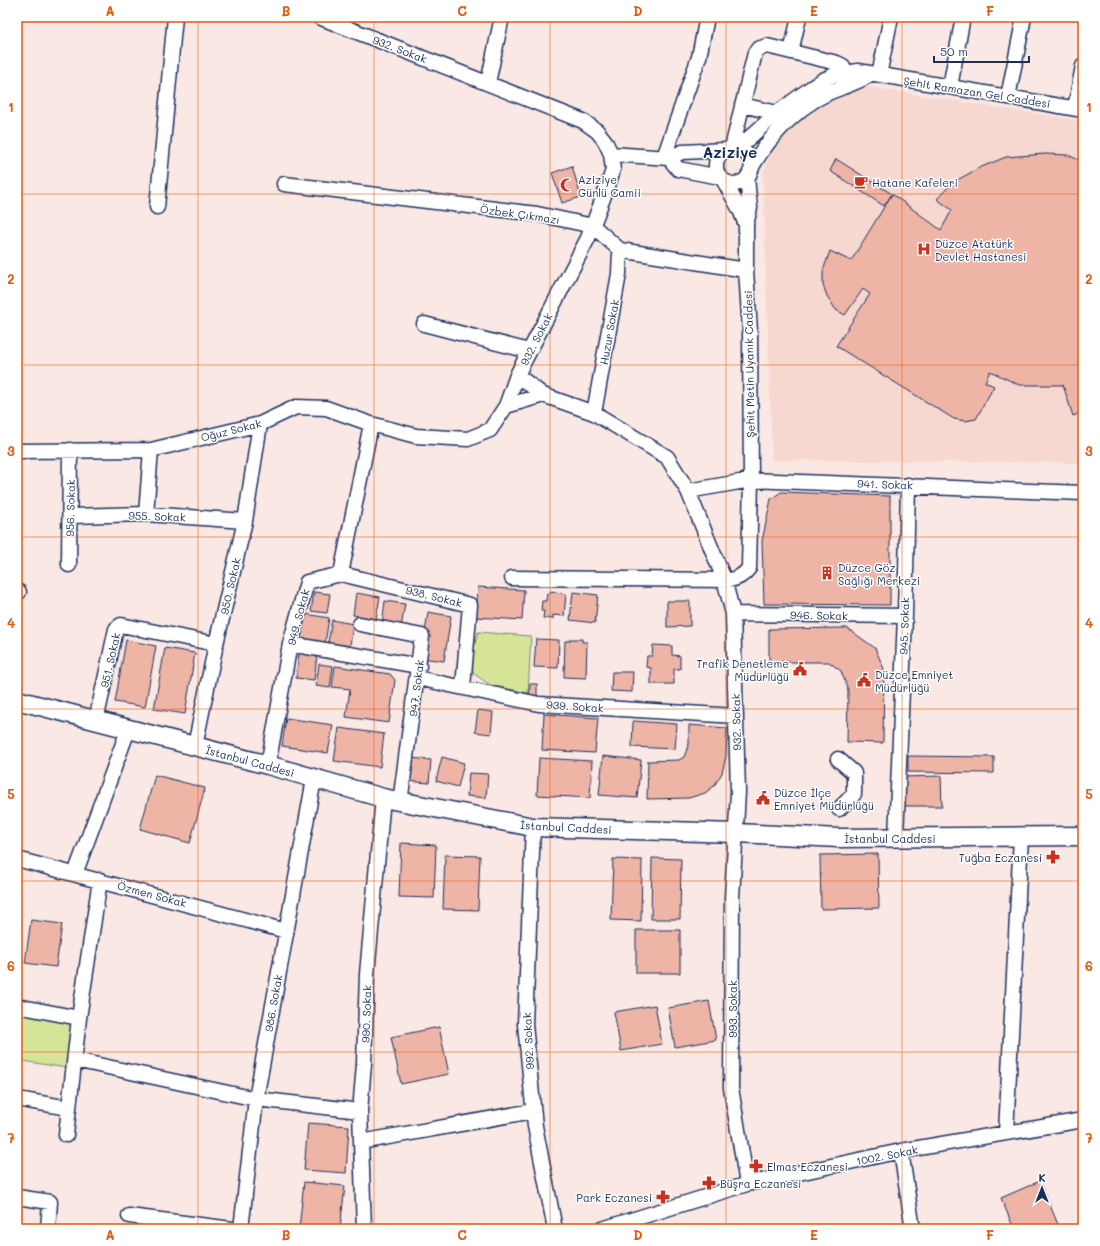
<svg xmlns="http://www.w3.org/2000/svg" width="1100" height="1246" font-family="Mali,sans-serif">
  <rect width="100%" height="100%" fill="#fae8e4"/>
  <filter id="ink" filterUnits="userSpaceOnUse"><feTurbulence type="fractalNoise" baseFrequency=".025" numOctaves="2"/><feDisplacementMap in="SourceGraphic" scale="8" xChannelSelector="R" yChannelSelector="G"/><feConvolveMatrix kernelMatrix="1 2 1 2 8 2 1 2 1" color-interpolation-filters="sRGB"/></filter>
  <g filter="url(#ink)">
    <!-- built -->
    <path fill="#f6d8d1" d="M856,85L1083,121V463L772,460L763,175L773,145L807,114Z"/>
    <!-- green -->
    <path fill="#d5e497" stroke="#788a7a" d="M478,632L531,636L528,693L490,685L473,673L472,653Z
      M17,1012L73,1021L66,1068L17,1060Z"/>
    <!-- building -->
    <path fill="#eeb4a6" stroke="#1b2f5e" d="M1045,154L1068,155L1083,162V412L1073,416L1063,385H1019L990,371L985,382L994,386L976,419L965,421L954,419L836,346L870,294L863,289L845,315L836,310L827,296L823,285V271L830,251L851,261L892,194L941,230L952,210L937,199L952,183L979,168L1006,157Z
      M836,159L892,194L884,206L830,171Z
      M572,166L581,197L562,203L552,173Z
      M781,492L890,496V605L764,604L762,541L771,499Z
      M478,587L524,590L522,620L476,617Z
      M551,591L566,594L564,616L553,615V619L543,618L544,611H541L542,601H546L547,593H551Z
      M314,592L330,594L327,613L311,611Z
      M573,592L598,595L595,623L570,620Z
      M356,593L380,597L376,619L353,615Z
      M385,601L405,604L401,628L382,625Z
      M667,601H690V626L667,627Z
      M428,612L451,616L444,661L421,658Z
      M305,614L329,618L325,643L301,639Z
      M332,620L353,624L350,646L328,643Z
      M847,628L875,648L884,669L883,743L847,742L848,690L841,671L829,662H769V629Z
      M536,639L559,640L558,668L534,667Z
      M570,639H582V642H587L586,678L564,677L565,641H570Z
      M126,640L156,646L145,707L115,702Z
      M653,645L672,646V655L680,656V669H674V684H651V668L646,667L647,656H652Z
      M165,648L195,653L185,714L154,709Z
      M299,653L317,656L314,680L296,678Z
      M319,664L333,666L330,688L316,686Z
      M335,666L390,674L395,680L389,723L346,717L350,689L332,687Z
      M612,672H633L632,692L611,691Z
      M530,684H537V696H529Z
      M478,710L493,712L491,734L475,732Z
      M544,714L598,718L595,753L542,750Z
      M286,718L333,725L328,753L282,746Z
      M633,721L677,724L675,749L632,747Z
      M689,725L727,728L726,756L722,773L714,786L705,793L689,798L647,799L648,761L679,760L684,757L689,744Z
      M339,728L384,734L380,767L334,761Z
      M603,756L641,760L637,798L599,795Z
      M908,756L994,757V773L908,772Z
      M442,757L464,763L458,787L436,781Z
      M410,758L431,760L429,783L407,781Z
      M539,758L592,761L590,798L537,795Z
      M469,773L488,774L486,798L467,796Z
      M155,775L205,788L190,843L140,829Z
      M941,776L942,806H901V777Z
      M401,843L436,845L434,898L399,897Z
      M878,854L879,908L821,909L820,855Z
      M445,855L480,856L478,910L443,909Z
      M652,858L681,859L680,919H651Z
      M613,859L642,860L641,921L611,920Z
      M31,920L62,924L56,967L25,963Z
      M636,930H680V973H636Z
      M709,1001L716,1040L675,1047L668,1008Z
      M655,1005L662,1044L621,1051L614,1012Z
      M439,1027L449,1074L401,1084L391,1037Z
      M308,1123L349,1126L346,1173L304,1170Z
      M1040,1181L1059,1227L1054,1229H1014L1001,1198Z
      M304,1182L345,1186L340,1229H299Z"/>
    <g fill="none" stroke-linecap="round" stroke-linejoin="round">
      <!-- minor casing -->
      <g stroke="#1b2f5e" stroke-width="17">
        <path id="minor" d="M319,17L583,121L597,131L605,141L611,154L613,170L608,185L588,238L517,375L543,395L594,413L667,457L688,491L724,579L733,614L738,792L732,897L731,1088L747,1184
          M791,52L799,17
          M879,75L891,17
          M488,83L502,17
          M950,87L963,17
          M1008,97L1024,17
          M742,105L777,113
          M1075,108L1083,66
          M732,148L755,53L758,49L767,46L837,63L843,66L846,73
          M738,148L777,113L811,88L823,80L834,75L858,71L1083,110
          M611,154L669,158L682,152L726,150
          M664,157L699,57L707,17
          M669,158L678,169L720,177
          M752,167C749,140 715,144 716,167C716,179 731,188 742,182C750,178 750,171 753,165C763,147 777,131 791,118C806,104 825,93 843,87C856,82 859,82 871,74
          M724,181L740,210L746,225
          M284,184L537,214L593,226L620,250L746,270
          M157,207L175,17
          M424,324L529,351
          M506,406L517,375
          M594,413L619,274L620,250
          M17,451L151,450L260,424L296,407L326,408L371,424L416,436L468,439L490,430L506,406L543,395
          M688,491L751,480L1083,493
          M146,514L151,450
          M70,516L146,514L245,521
          M69,565L70,450
          M341,574L470,605L463,687
          M512,578L729,580C738,579 744,575 749,568L751,480L750,331L746,270V225L750,208L747,178
          M17,592H19
          M733,614L905,616
          M360,624L422,636L400,803
          M290,644L419,666
          M417,678L539,704L736,716
          M96,721L116,629L121,625L216,644
          M195,746L216,644L245,521L260,424
          M838,759L854,773V794L839,809
          M268,765L290,644L307,582L341,574L371,424
          M533,827L525,1024L535,1126L555,1229
          M896,838L905,616L908,485
          M17,859L286,931
          M75,874L128,730
          M17,1006L79,1018
          M75,1060L256,1099L360,1111
          M17,1099L69,1108
          M1006,1133L1021,837
          M66,1135L79,1018L100,880
          M361,1142L533,1111
          M901,1151L913,1229
          M17,1197L50,1202L48,1229
          M129,1216L232,1229
          M241,1229L256,1099L314,779
          M364,1229L360,1111L364,1064L367,974L383,798
          M602,1229L747,1184L901,1151L1083,1120"/>
      </g>
      <!-- major casing -->
      <g stroke="#1b2f5e" stroke-width="21">
        <path id="major" d="M17,700L268,765L383,798L533,827L736,833L839,838L1083,836"/>
      </g>
      <!-- minor -->
      <use href="#minor" stroke="#fff" stroke-width="14"/>
      <!-- major -->
      <use href="#major" stroke="#fff" stroke-width="18"/>
    </g>
  </g>
  <!-- grid -->
  <path fill="none" stroke="#e8590c" stroke-width="1" stroke-opacity="0.55" d="M198,17V1229M374,17V1229M550,17V1229M726,17V1229M902,17V1229M17,194H1083M17,365H1083M17,537H1083M17,709H1083M17,881H1083M17,1052H1083"/>
  <!-- icons -->
  <defs>
    <g id="cafe-bare" transform="scale(1.08)"><path d="M-5.5-4.5H6V0H3Q3 3.5 0 3.5H-2.5Q-5.5 3.5-5.5 0ZM3-3.2v2h1.7v-2ZM-6 4.5H4V6H-6Z" fill="#c8321e" stroke="#fff" stroke-width="2.5" paint-order="stroke"/></g>
    <g id="mosque-bare" transform="scale(1.08)"><path d="M3.5-4.9A6 6 0 1 0 3.5 4.9A5 5 0 1 1 3.5-4.9Z" fill="#c8321e" stroke="#fff" stroke-width="2.5" paint-order="stroke"/></g>
    <g id="hospital-bare" transform="scale(1.08)"><path d="M-5-5h3v3.5h4V-5h3V5h-3V1.5h-4V5h-3Z" fill="#c8321e" stroke="#fff" stroke-width="2.5" paint-order="stroke"/></g>
    <g id="building-bare" transform="scale(1.08)"><path d="M-4-6H4V6H1V3H-1V6H-4ZM-2.5-4.3h1.7v1.8h-1.7ZM.8-4.3h1.7v1.8H.8ZM-2.5-1h1.7V.8h-1.7ZM.8-1h1.7V.8H.8Z" fill="#c8321e" stroke="#fff" stroke-width="2.5" paint-order="stroke"/></g>
    <g id="civic-bare" transform="scale(1.08)"><path d="M-.6-6.5H3V-4.5H.6V-3L4-1V1h2V6H-6V1h2V-1L-.6-3ZM-1.2 2.5V6h2.4V2.5Z" fill="#c8321e" stroke="#fff" stroke-width="2.5" paint-order="stroke"/></g>
    <g id="pharmacy-bare" transform="scale(1.08)"><path d="M-2-6h4v4h4v4h-4v4h-4v-4h-4v-4h4Z" fill="#c8321e" stroke="#fff" stroke-width="2.5" paint-order="stroke"/></g>
  </defs>
  <g fill-rule="evenodd">
    <use href="#cafe-bare" x="861" y="182"/>
    <use href="#mosque-bare" x="567" y="185"/>
    <use href="#hospital-bare" x="924" y="249"/>
    <use href="#building-bare" x="827" y="573"/>
    <use href="#civic-bare" x="800" y="669"/>
    <use href="#civic-bare" x="864" y="680"/>
    <use href="#civic-bare" x="763" y="798"/>
    <use href="#pharmacy-bare" x="1053" y="857"/>
    <use href="#pharmacy-bare" x="756" y="1166"/>
    <use href="#pharmacy-bare" x="709" y="1183"/>
    <use href="#pharmacy-bare" x="663" y="1197"/>
  </g>
  <g text-anchor="middle" dominant-baseline="central" stroke-width="3" stroke-linejoin="round" paint-order="stroke">
    <!-- street labels -->
    <g font-size="11" fill="#1b2f5e" stroke="#fff">
      <text transform="translate(400 49) rotate(21)">932. Sokak</text>
      <text transform="translate(977 92) rotate(9)">Şehit Ramazan Gel Caddesi</text>
      <text transform="translate(520 214) rotate(8)">Özbek Çıkmazı</text>
      <text transform="translate(609 332) rotate(-80)">Huzur Sokak</text>
      <text transform="translate(536 339) rotate(-63)">932. Sokak</text>
      <text transform="translate(749 364) rotate(-91)">Şehit Metin Uyanık Caddesi</text>
      <text transform="translate(231 430) rotate(-14)">Oğuz Sokak</text>
      <text transform="translate(885 484) rotate(2)">941. Sokak</text>
      <text transform="translate(70 508) rotate(-89)">956. Sokak</text>
      <text transform="translate(157 516) rotate(2)">955. Sokak</text>
      <text transform="translate(230 586) rotate(-77)">950. Sokak</text>
      <text transform="translate(434 596) rotate(14)">938. Sokak</text>
      <text transform="translate(819 615) rotate(1)">946. Sokak</text>
      <text transform="translate(298 617) rotate(-75)">949. Sokak</text>
      <text transform="translate(904 626) rotate(-88)">945. Sokak</text>
      <text transform="translate(110 660) rotate(-77)">951. Sokak</text>
      <text transform="translate(416 688) rotate(-83)">947. Sokak</text>
      <text transform="translate(575 706) rotate(4)">939. Sokak</text>
      <text transform="translate(736 722) rotate(-91)">932. Sokak</text>
      <text transform="translate(250 761) rotate(15)">İstanbul Caddesi</text>
      <text transform="translate(566 827) rotate(3)">İstanbul Caddesi</text>
      <text x="890" y="838">İstanbul Caddesi</text>
      <text transform="translate(152 894) rotate(15)">Özmen Sokak</text>
      <text transform="translate(273 1003) rotate(-80)">986. Sokak</text>
      <text transform="translate(732 1009) rotate(-90)">993. Sokak</text>
      <text transform="translate(366 1014) rotate(-88)">990. Sokak</text>
      <text transform="translate(528 1041) rotate(-93)">992. Sokak</text>
      <text transform="translate(887 1155) rotate(-11)">1002. Sokak</text>
    </g>
    <!-- poi labels -->
    <g font-size="11" fill="#1b2f5e" stroke="#fff" text-anchor="start">
      <text x="578" y="179">Aziziye<tspan x="578" dy="13">Günlü Camii</tspan></text>
      <text x="872" y="182">Hatane Kafeleri</text>
      <text x="935" y="243">Düzce Atatürk<tspan x="935" dy="13">Devlet Hastanesi</tspan></text>
      <text x="838" y="567">Düzce Göz<tspan x="838" dy="13">Sağlığı Merkezi</tspan></text>
      <text x="789" y="663" text-anchor="end">Trafik Denetleme<tspan x="789" dy="13">Müdürlüğü</tspan></text>
      <text x="875" y="674">Düzce Emniyet<tspan x="875" dy="13">Müdürlüğü</tspan></text>
      <text x="774" y="792">Düzce İlçe<tspan x="774" dy="13">Emniyet Müdürlüğü</tspan></text>
      <text x="1042" y="857" text-anchor="end">Tuğba Eczanesi</text>
      <text x="767" y="1166">Elmas Eczanesi</text>
      <text x="720" y="1183">Büşra Eczanesi</text>
      <text x="652" y="1197" text-anchor="end">Park Eczanesi</text>
    </g>
    <!-- district labels -->
    <g font-size="15" font-weight="bold" fill="#1b2f5e" stroke="#fff">
      <text x="730" y="152">Aziziye</text>
    </g>
  </g>
  <!-- margin -->
  <rect width="1100" height="1246" fill="none" stroke="#fff" stroke-width="44"/>
  <!-- north arrow -->
  <g transform="translate(1042 1188)" stroke="#ffffff" stroke-width="3" paint-order="stroke">
  <path d="M0-3L7 15L0 10L-7 15Z" fill="#1b2f5e"/>
  <text y="-6" font-size="11" font-weight="bold" text-anchor="middle" fill="#1b2f5e">K</text>
  </g>
  <!-- scale -->
  <path d="M934 56v6h95v-6" fill="none" stroke="#1b2f5e" stroke-width="2"/>
  <text x="940" y="56" font-size="12" fill="#1b2f5e" stroke="#ffffff" stroke-width="3" paint-order="stroke">50 m</text>
  <rect x="22" y="22" width="1056" height="1202" fill="none" stroke="#e8590c" stroke-width="1.5"/>
  <g font-size="13" text-anchor="middle" font-weight="bold" fill="#e8590c">
    <text x="110" y="16">A</text>
    <text x="286" y="16">B</text>
    <text x="462" y="16">C</text>
    <text x="638" y="16">D</text>
    <text x="814" y="16">E</text>
    <text x="990" y="16">F</text>
    <text x="11" y="112">1</text>
    <text x="1089" y="112">1</text>
    <text x="11" y="284">2</text>
    <text x="1089" y="284">2</text>
    <text x="11" y="456">3</text>
    <text x="1089" y="456">3</text>
    <text x="11" y="628">4</text>
    <text x="1089" y="628">4</text>
    <text x="11" y="799">5</text>
    <text x="1089" y="799">5</text>
    <text x="11" y="971">6</text>
    <text x="1089" y="971">6</text>
    <text x="11" y="1143">7</text>
    <text x="1089" y="1143">7</text>
    <text x="110" y="1240">A</text>
    <text x="286" y="1240">B</text>
    <text x="462" y="1240">C</text>
    <text x="638" y="1240">D</text>
    <text x="814" y="1240">E</text>
    <text x="990" y="1240">F</text>
  </g>
</svg>
